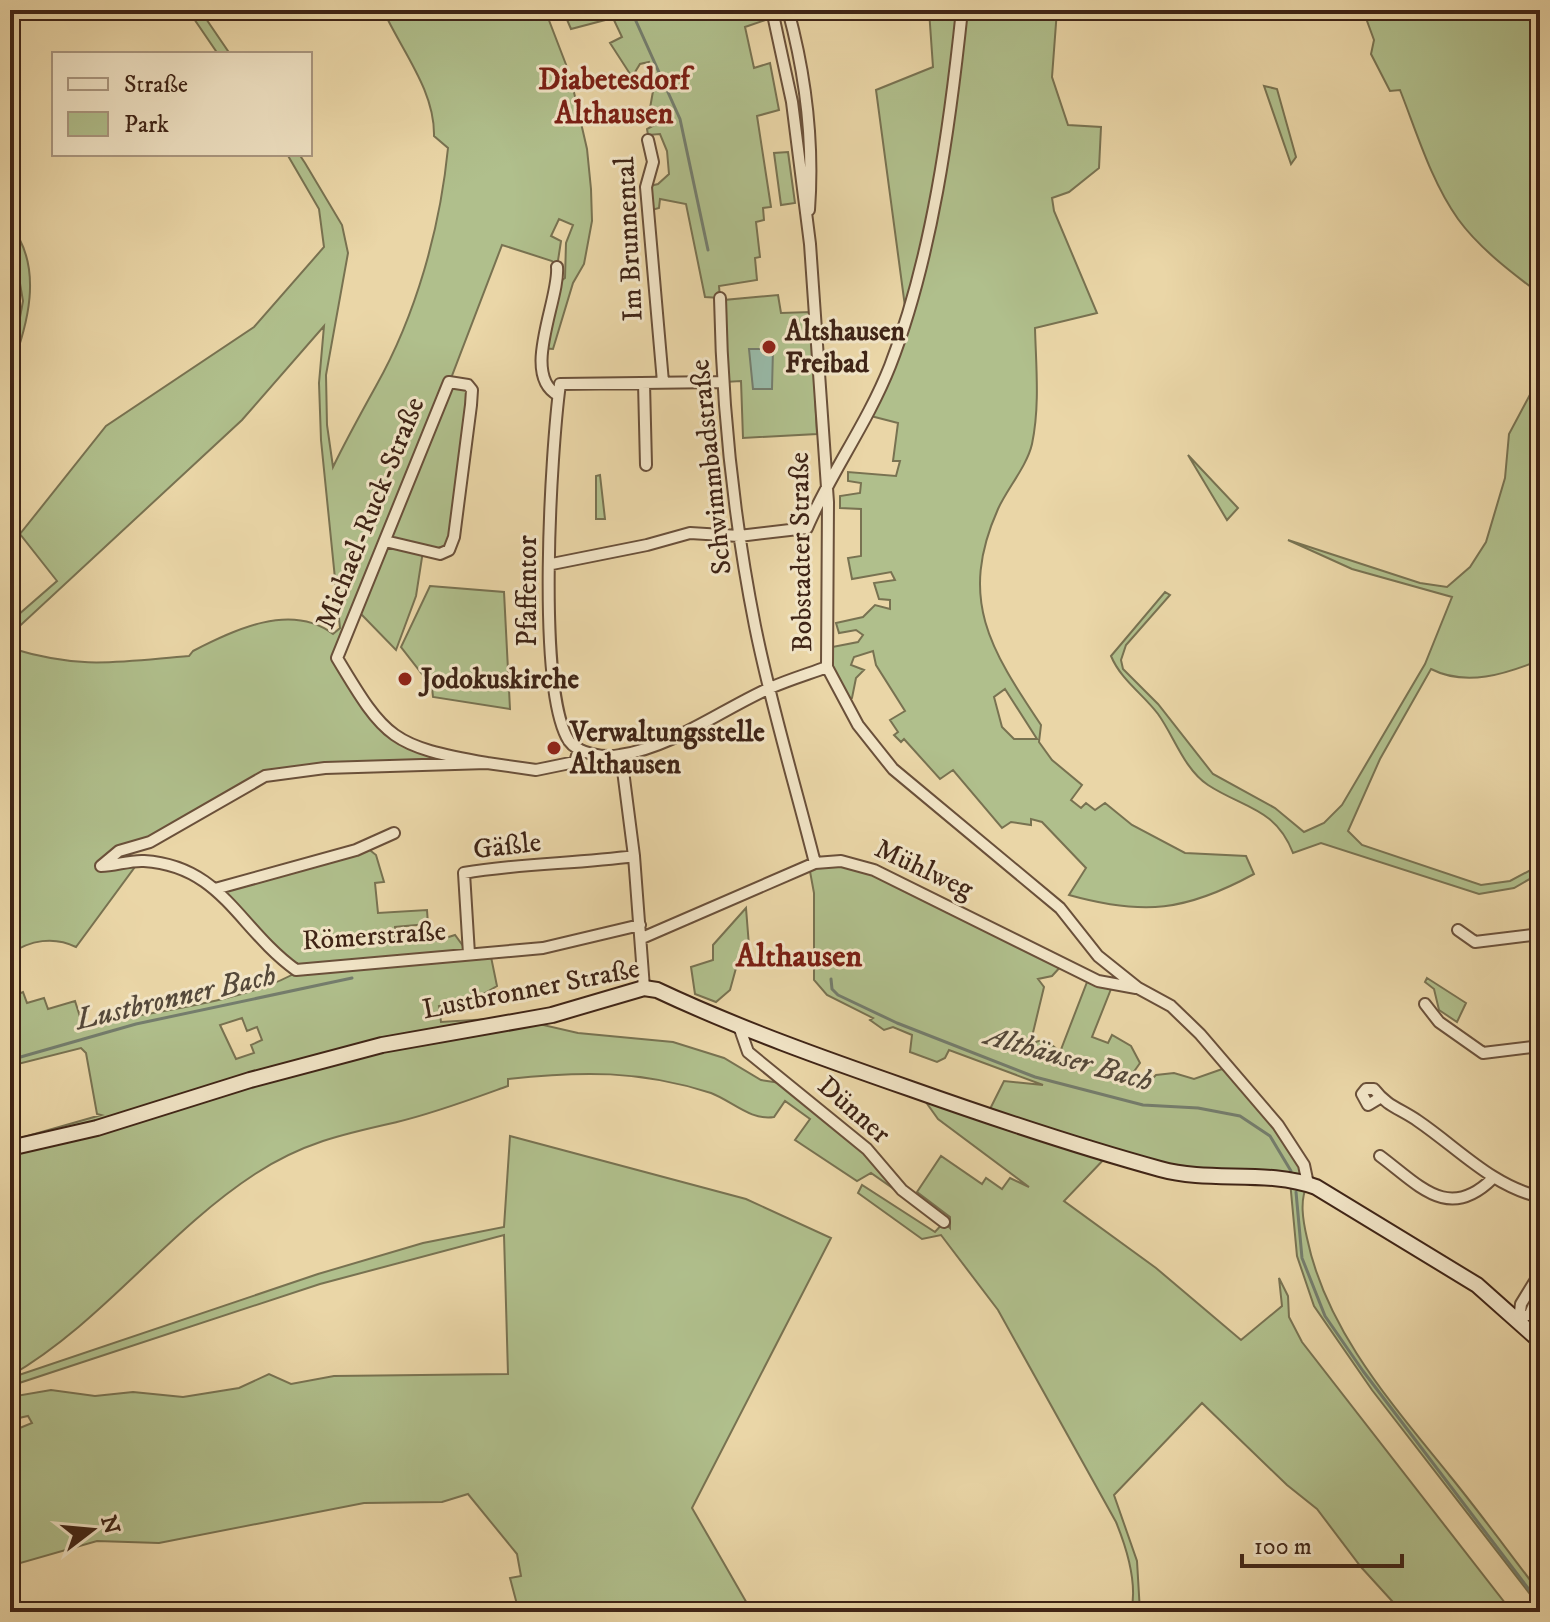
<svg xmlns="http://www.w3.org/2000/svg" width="1550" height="1622" font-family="'IM FELL DW Pica',serif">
  <rect width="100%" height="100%" fill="#ead6a7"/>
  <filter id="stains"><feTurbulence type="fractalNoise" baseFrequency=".0025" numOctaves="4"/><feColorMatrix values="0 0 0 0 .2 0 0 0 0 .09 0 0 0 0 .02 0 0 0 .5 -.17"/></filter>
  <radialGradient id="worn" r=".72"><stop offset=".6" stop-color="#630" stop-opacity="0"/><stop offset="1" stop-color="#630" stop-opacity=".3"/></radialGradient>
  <!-- green -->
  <path fill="#b0bf8c" stroke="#787251" stroke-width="2" fill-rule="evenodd" d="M188,10H200L230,54H218Z
    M379,10H545L570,75L587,149L591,189L592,221L584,264L573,283L553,349L541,348L558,283L565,278L566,243L573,225L559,219L551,236L561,241L557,267L552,261L502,245L450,381L472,390L449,550L385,541L337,658L397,739L429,752L441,766L265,776L186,821L119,851L102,865L140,860L76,947C54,936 30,940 10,954V648C82,670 117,662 189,656L193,651C234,630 291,602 333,634L340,628L321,440L319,383L324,326L242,420L10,635V622L57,581L20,534L106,426L254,327L324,247L319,209L287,154H299L305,163L342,225L348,253L326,375L327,425L333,467C346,440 361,413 376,386C416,315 440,229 448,148L434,136C435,94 406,56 388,20Z
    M575,10H772L774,17L745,27L754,68L770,63L779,110L757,116L771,207L763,208L764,220L756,222L760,257L755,258L757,280L719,286L720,298L705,297L686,204L660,199L659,208L648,211L646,187L658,184L669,174L667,151L660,134L648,135L647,129L658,123L650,108L655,80L649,62L640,64L632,77L610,43L622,37L613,18L571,29L565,15Z
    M929,10H1057L1052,77L1068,125L1101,127L1099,168L1069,192L1052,198L1054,211L1097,313L1035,328C1036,366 1040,406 1032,444C1027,466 1007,489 998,509C958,599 990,649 1041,725L1039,742L1052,760L1082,785L1071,800L1081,808L1086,803L1095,810L1105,803L1132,825L1185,853L1246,856L1254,874C1186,911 1144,916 1069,895L1086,868L1042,822L1031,819V825L1011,822L1002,828L953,770L940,779L904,739L901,742L894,735L898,732L890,720L905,711L876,665L873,651L854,657L851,665L864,670L856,678L852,698L846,703L827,667V648L858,642L863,635L856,630L839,633L836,623L863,617L875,605L890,609V600L879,599L874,583L895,580L891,572L852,579L848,558L861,556V509L840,508V496L860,493L861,483L848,481V472L896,476L900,461H893L898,423L867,415L906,314L876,90L933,67ZM1005,689L1037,739H1014L1002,727L994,697Z
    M1363,10H1540V294C1512,273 1479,248 1458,219C1431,181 1417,133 1400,90L1390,91L1371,54L1374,40Z
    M1264,86L1277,89L1296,157L1291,164Z
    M788,152L795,203L781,205L774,153Z
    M10,225C45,267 27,328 10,372L23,301Z
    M778,295L781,313L811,312L817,434L743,438L741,381L725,382L724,300Z
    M1540,376V660C1506,674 1466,687 1431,669L1380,759L1348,831L1362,845L1481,885L1510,881L1540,865V873L1514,888L1479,894L1321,843L1293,853C1276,808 1243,808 1208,785C1184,769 1174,736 1158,714C1143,694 1121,680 1111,656L1165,592L1170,595L1126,645L1121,660L1123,669L1158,704L1213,774L1275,808L1304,832L1324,823L1342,805L1425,664L1452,597L1352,569L1288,540L1420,583L1447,587L1470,567L1486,542L1505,478L1509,434Z
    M1188,455L1238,508L1227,520Z
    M600,475L605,519H596V476Z
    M387,543L423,551L416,596L396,650L360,613Z
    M430,586L504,592L510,709L433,697L432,687L401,647Z
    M366,847L376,855L384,882L375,883L378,913L427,910L428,924L395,927V940L436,941L455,935L469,954L490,952L497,986L473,1000L439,1006L441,1022L552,1015L543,1025L578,1033L673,1042L724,1058L761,1080L787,1084L867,1149L902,1190L894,1189L871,1173L857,1181L795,1140L810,1119L785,1101L774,1117C751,1121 732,1101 711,1093C640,1070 581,1071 508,1079V1086C472,1099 435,1113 397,1122C343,1134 302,1143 255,1174C166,1232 102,1323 10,1376V1141L101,1115L97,1114L86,1053L81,1048L10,1066V991L11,997L23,992L27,1003L44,998L48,1009L75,1001L82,1023L87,1025C145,1013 253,1001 300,970L215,889ZM242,1018L247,1031L257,1027L262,1040L251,1045L254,1053L236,1059L220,1025Z
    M855,863L1063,964L1052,976L1038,979L1044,987L1030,1045C1044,1036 1050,1043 1060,1052L1089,977L1113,984L1092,1037L1108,1043L1112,1035L1131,1046L1140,1063L1133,1073L1147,1084L1156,1075L1174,1073L1194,1079L1228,1067L1278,1125L1308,1184C1299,1199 1303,1221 1307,1238C1326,1330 1392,1404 1450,1476C1481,1514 1510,1554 1540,1593V1607L1372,1390L1314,1306L1297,1256L1290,1181L1182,1177L1109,1154L1064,1201L1156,1268L1241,1340L1282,1306L1279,1278L1288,1296L1289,1317L1302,1342L1512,1612H1402L1361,1567L1317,1509L1287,1485L1202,1403L1114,1495L1137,1561L1140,1612H1131C1138,1583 1127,1549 1116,1522L998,1310L941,1235L922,1239L858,1193L862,1185L935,1232L944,1222L950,1228V1217L917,1192L941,1156L982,1184L986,1178L1002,1189L1010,1178L1029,1187L938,1119L918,1091L987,1115L1004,1081L1043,1085L949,1050L945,1058L937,1062L910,1052L912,1035L893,1027L884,1030L870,1020L873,1018L827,995L814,980V893L809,866Z
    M746,908L749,946L741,950L730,990L716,1002L695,994L691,967L713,960V945Z
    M1427,978L1466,1003L1457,1022L1439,1010L1434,989L1425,982Z
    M510,1136L746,1199L831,1238L692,1508L752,1612H565L546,1608L519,1612L510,1578L521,1576L517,1554L468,1494L442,1502L364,1503L159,1543L97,1541L10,1566V1432L32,1423L28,1416L10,1420V1397L51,1390L95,1396L133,1392L183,1397L239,1388L269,1374L291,1384L334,1376L508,1374L504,1235L320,1284L10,1386V1378L318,1274L423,1243L504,1227Z"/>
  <!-- water -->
  <path fill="#98b9a7" stroke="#747d6d" stroke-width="2" d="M749,349H773L772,389H753Z"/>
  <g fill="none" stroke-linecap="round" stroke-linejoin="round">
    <!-- stream -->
    <path stroke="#747d6d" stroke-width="3" d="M631,10L680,119L708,250
      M831,979L832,989L838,995L897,1023L1035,1077L1143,1105L1198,1108L1240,1116L1270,1136L1291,1171
      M10,1060L136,1024L352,978
      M1296,1192L1302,1258L1325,1316L1363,1371L1540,1604"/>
    <!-- street casing -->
    <g stroke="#6a503a" stroke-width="14">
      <path id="street" d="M772,10L792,102L810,244L828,502L827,667L858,725L893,769L1060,908L1098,956L1138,988L1171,1006L1200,1034L1278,1125L1304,1165L1308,1184
        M788,10C806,76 814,141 809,210
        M648,140L653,162L646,187L663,382
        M557,267C560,299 520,375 558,395
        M720,298C722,406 734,520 755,626C771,706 795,784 815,863
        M721,382L560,384C551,449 536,690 569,741C578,754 605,758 620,755C673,747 721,710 770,688C788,680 808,674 827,667
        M644,383L646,465
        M385,541L440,554L449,550L454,537L471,405L472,390L468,385L449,382L337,658C386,740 392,746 487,763
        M552,564L647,545L690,533L739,536L807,528C831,472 867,424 890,366C932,258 950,125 962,10
        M621,755L634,856L644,988
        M101,866C115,866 130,860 144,861C222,866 238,928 296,970L543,948L640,925
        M101,866L119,851L150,842L265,776L325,768L487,763L536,770L575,762L579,749
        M215,889L356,850L394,833
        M1458,930L1475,942L1540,934
        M642,938L815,863L841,861L874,870L1098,981L1136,988
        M469,954L464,873C520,863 577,864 634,856
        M1425,1004L1439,1022L1483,1053L1540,1046
        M740,1029L748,1052L867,1149L902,1190L944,1222
        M1378,1099L1368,1105L1362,1094L1366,1089H1374C1388,1107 1399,1108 1418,1121C1459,1149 1491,1185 1540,1197
        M1380,1156C1419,1185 1448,1222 1492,1179
        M1519,1319L1521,1304L1540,1273
        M1519,1319L1530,1314L1540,1291"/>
    </g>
    <!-- secondary casing -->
    <g stroke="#3f2416" stroke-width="18">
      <path id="secondary" d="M10,1148L97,1128L250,1080L382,1045L552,1015L644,988L657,990C740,1029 825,1059 911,1089C993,1118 1076,1146 1160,1169C1210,1183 1267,1169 1316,1187L1477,1285L1540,1341"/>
    </g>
    <!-- street -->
    <use href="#street" stroke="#f1e4c6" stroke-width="10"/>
    <!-- secondary -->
    <use href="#secondary" stroke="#f1e4c6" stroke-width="14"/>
  </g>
  <!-- markers -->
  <g fill="#8f2418" stroke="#f1e4c6" stroke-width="3">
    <circle cx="769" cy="347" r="8"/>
    <circle cx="405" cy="679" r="8"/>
    <circle cx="554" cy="748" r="8"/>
  </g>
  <g text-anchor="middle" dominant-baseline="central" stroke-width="6" stroke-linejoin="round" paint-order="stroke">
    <!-- street labels -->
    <g font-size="28" fill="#3f2416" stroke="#f1e4c6">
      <text transform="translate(629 239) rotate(-93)">Im Brunnental</text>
      <text transform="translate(711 467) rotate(-96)">Schwimmbadstraße</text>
      <text transform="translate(370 513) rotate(-68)">Michael-Ruck-Straße</text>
      <text transform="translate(801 552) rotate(-91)">Bobstadter Straße</text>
      <text transform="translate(527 591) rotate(-90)">Pfaffentor</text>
      <text transform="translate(507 846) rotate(-7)">Gäßle</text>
      <text transform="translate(924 869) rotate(25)">Mühlweg</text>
      <text transform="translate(374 936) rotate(-4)">Römerstraße</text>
      <text transform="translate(531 989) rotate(-11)">Lustbronner Straße</text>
      <text transform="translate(854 1110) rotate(41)">Dünner</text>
    </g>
    <!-- poi labels -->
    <g font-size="28" font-weight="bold" fill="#3f2416" stroke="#f1e4c6" text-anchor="start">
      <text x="785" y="331">Altshausen<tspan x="785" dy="32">Freibad</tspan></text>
      <text x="421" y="679">Jodokuskirche</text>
      <text x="570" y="732">Verwaltungsstelle<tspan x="570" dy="32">Althausen</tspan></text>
    </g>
    <!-- neighbourhood labels -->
    <g font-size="30" font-weight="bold" fill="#7a1f14" stroke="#f1e4c6">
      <text x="614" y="80">Diabetesdorf<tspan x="614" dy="34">Althausen</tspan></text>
    </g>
    <!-- water labels -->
    <g font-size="30" font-style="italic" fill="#55493a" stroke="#f1e4c6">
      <text transform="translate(176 998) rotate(-13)">Lustbronner Bach</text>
      <text transform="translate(1069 1059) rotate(16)">Althäuser Bach</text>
    </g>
    <!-- quarter labels -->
    <g font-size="32" font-weight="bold" fill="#7a1f14" stroke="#f1e4c6">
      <text x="799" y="957">Althausen</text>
    </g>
  </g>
  <!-- margin -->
  <rect width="1550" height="1622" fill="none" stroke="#ead6a7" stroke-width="40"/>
  <rect x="12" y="12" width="1526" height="1598" fill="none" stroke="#3f2416" stroke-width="4"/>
  <rect x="20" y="20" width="1510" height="1582" fill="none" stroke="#3f2416" stroke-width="2"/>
  <!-- legend -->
  <rect x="52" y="52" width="260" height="104" fill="#f1e4c6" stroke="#aa9780" stroke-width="2"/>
  <rect x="68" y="78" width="40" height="12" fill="#f1e4c6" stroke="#aa9780" stroke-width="2"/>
  <text x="124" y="92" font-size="24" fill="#3f2416">Straße</text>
  <rect x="68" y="112" width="40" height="24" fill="#b0bf8c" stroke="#aa9780" stroke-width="2"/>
  <text x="124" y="132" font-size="24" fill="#3f2416">Park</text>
  <!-- north arrow -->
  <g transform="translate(92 1530) rotate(74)" stroke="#f1e4c6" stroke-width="6" paint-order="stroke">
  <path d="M0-6L14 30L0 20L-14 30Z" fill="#3f2416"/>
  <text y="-12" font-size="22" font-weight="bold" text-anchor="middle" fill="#3f2416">N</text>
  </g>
  <!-- scale -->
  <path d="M1242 1554v12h160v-12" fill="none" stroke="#3f2416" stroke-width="4"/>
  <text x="1254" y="1554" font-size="24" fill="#3f2416" stroke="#f1e4c6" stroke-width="6" paint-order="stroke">100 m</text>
  <rect width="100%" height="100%" filter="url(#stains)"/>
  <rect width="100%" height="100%" fill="url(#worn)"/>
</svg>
